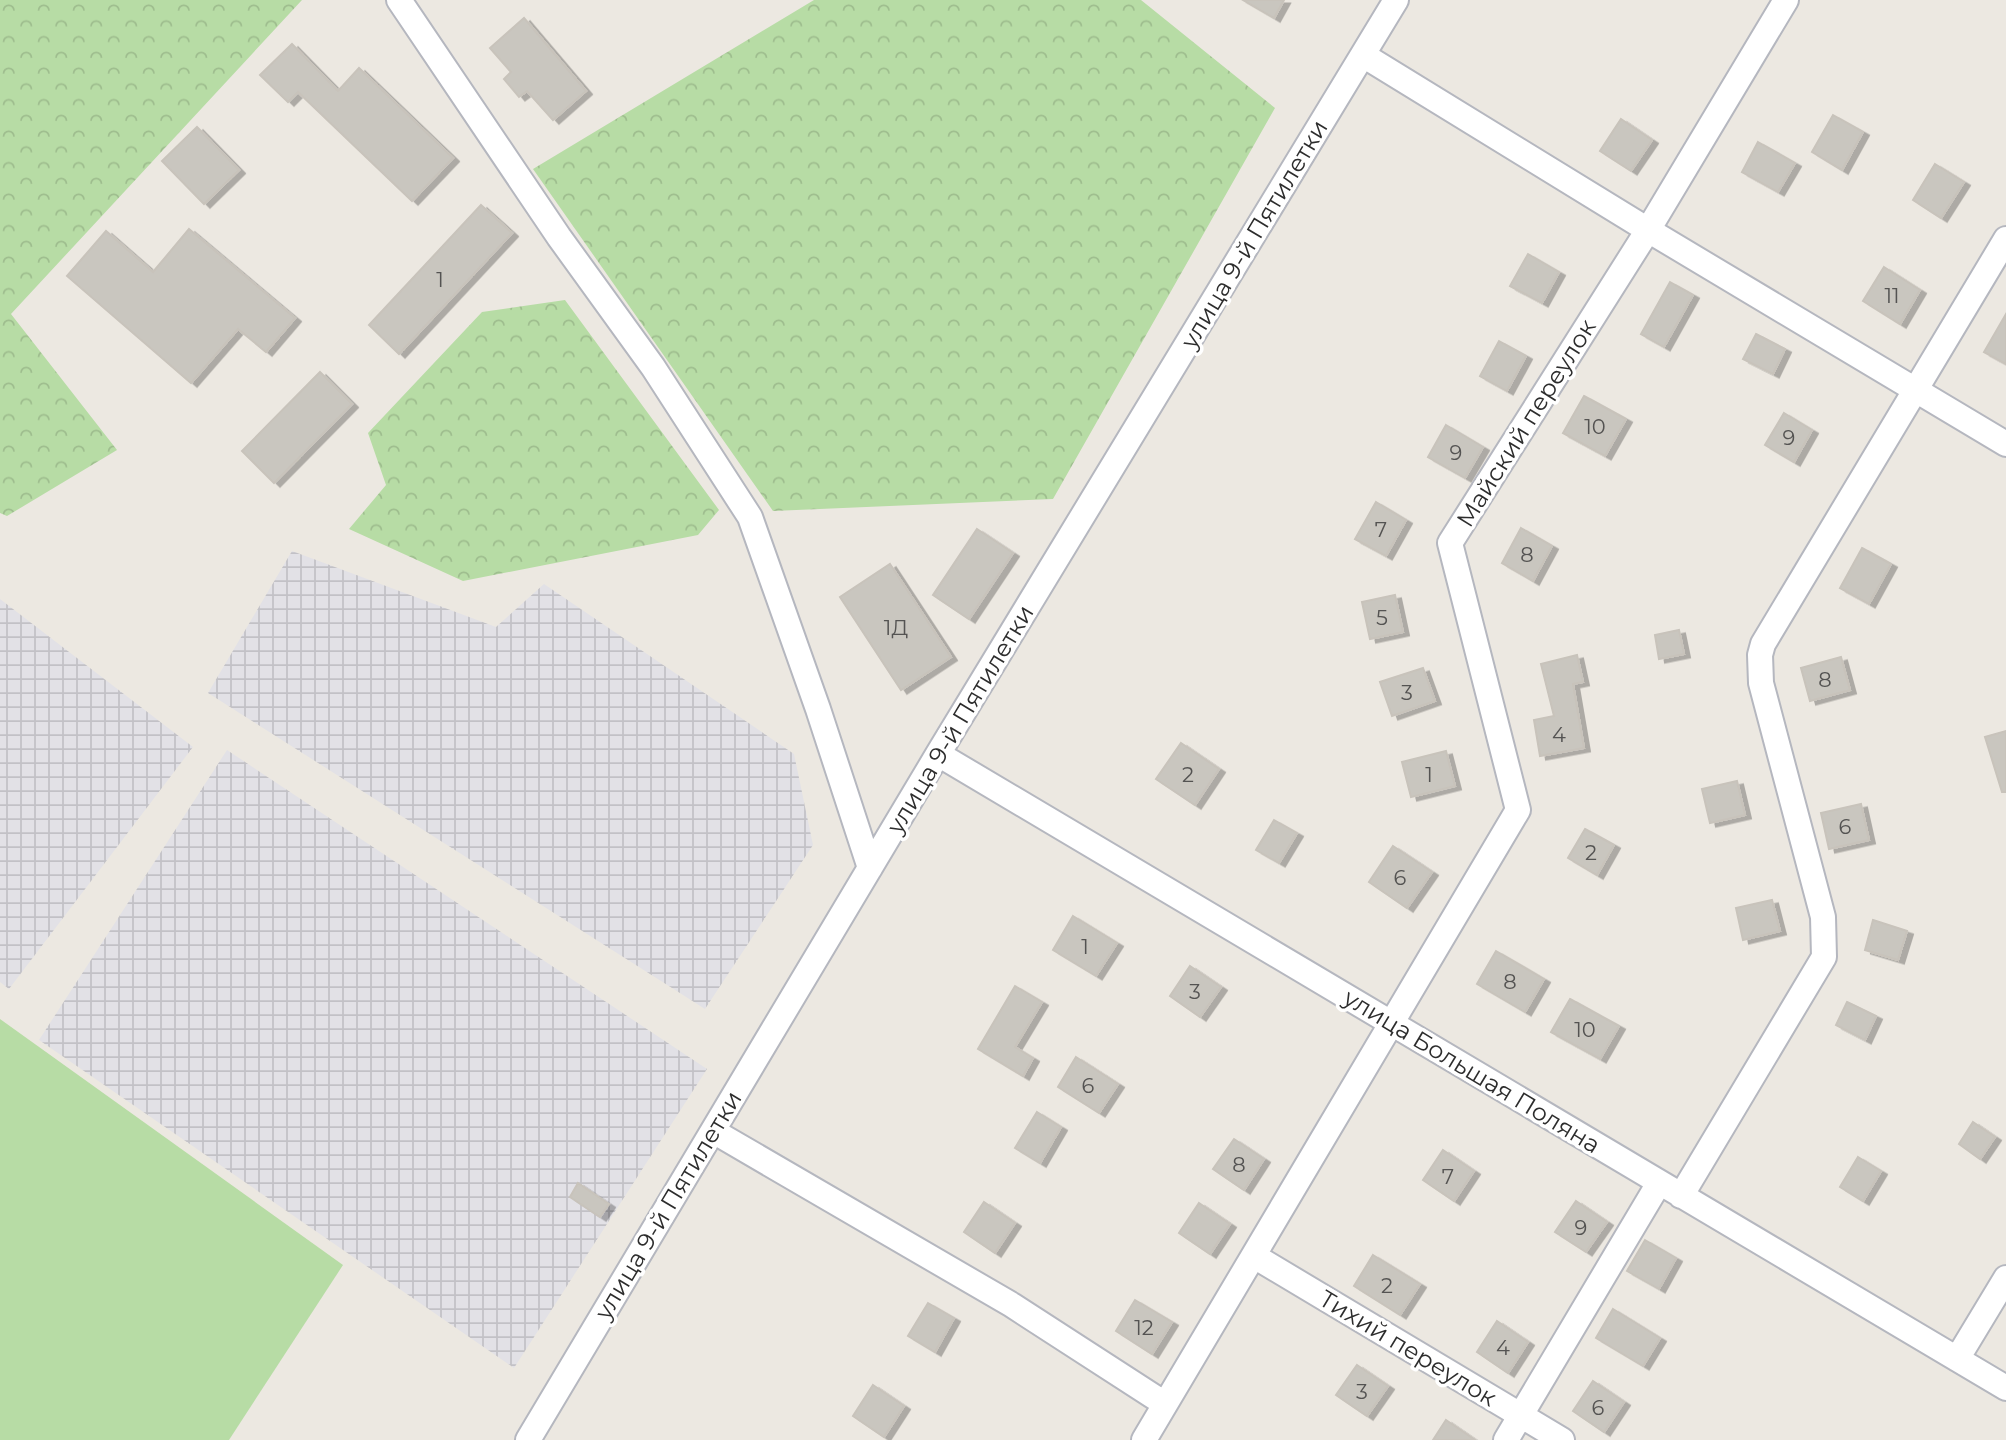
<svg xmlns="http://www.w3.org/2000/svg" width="2006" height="1440" font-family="Montserrat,sans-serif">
  <defs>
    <pattern id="industrial-grid" width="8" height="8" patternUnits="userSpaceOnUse" patternTransform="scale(1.75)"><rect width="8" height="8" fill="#e2e1e6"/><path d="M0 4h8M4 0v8" fill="none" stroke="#c2c1c6"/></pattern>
    <pattern id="forest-crowns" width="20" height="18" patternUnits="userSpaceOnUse" patternTransform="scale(1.75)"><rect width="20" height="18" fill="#b7dca5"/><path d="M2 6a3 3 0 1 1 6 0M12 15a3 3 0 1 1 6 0" fill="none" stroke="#9ebd8e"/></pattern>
    <filter id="shadow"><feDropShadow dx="6" dy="3.5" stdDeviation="0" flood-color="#0004"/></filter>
  </defs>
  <rect width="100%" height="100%" fill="#ece8e1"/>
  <!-- industrial -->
  <path fill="url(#industrial-grid)" d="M292,551L496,627L544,584L794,754L813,845L705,1009L208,693Z
    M0,599L193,747L9,989L0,982Z
    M227,750L707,1069L514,1368L39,1040Z"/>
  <!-- green -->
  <path fill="#b7dca5" d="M0,1019L343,1265L229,1440H0Z"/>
  <!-- forest -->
  <path fill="url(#forest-crowns)" d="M0,0H302L11,314L117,450L7,516L0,513Z
    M814,0H1141L1275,108L1053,499L773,511L533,169Z
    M565,300L719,510L698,535L463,581L349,529L386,485L368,433L482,312Z"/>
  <!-- building -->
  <path fill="#c9c6bf" stroke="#c8c3bb" stroke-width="2" filter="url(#shadow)" d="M1243,0H1284L1274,18Z
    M524,18L586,91L553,120L527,91L519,97L504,79L511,72L490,48Z
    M292,44L338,91L359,68L453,158L412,201L298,92L288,102L260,75Z
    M1833,115L1863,132L1842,170L1812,152Z
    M1621,119L1652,140L1631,171L1600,151Z
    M197,127L239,170L204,204L162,161Z
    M1758,142L1795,163L1778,192L1742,172Z
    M1935,164L1964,182L1941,218L1913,200Z
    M481,205L512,233L399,354L369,325Z
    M189,229L295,318L266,352L238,329L191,383L67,276L106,231L153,272Z
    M1528,254L1559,272L1542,303L1510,286Z
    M1884,267L1920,290L1900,324L1863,301Z
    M1670,282L1693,295L1664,347L1641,334Z
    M2006,314V364L1984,352Z
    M1756,334L1785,349L1773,374L1743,359Z
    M1499,341L1526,356L1507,391L1480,376Z
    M320,372L352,404L274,483L242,451Z
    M1584,396L1626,419L1605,456L1563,433Z
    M1784,413L1812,430L1794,462L1765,445Z
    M1446,425L1483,447L1465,478L1428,457Z
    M1376,502L1406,520L1386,556L1355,539Z
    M1521,528L1552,546L1533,581L1502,563Z
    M977,529L1013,553L969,619L933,595Z
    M1862,548L1891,564L1869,604L1840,588Z
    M890,564L951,657L901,690L840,597Z
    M1395,595L1403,632L1370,639L1362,602Z
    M1679,630L1684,654L1659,659L1655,635Z
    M1577,655L1583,682L1573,684L1584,748L1540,756L1534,720L1554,716L1541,664Z
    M1841,657L1850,690L1810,701L1801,668Z
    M1423,668L1435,701L1392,716L1380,682Z
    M2006,731V792H2002L1985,737Z
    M1181,743L1219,769L1195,805L1156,779Z
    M1446,751L1455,786L1411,797L1402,762Z
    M1737,781L1745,815L1710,823L1702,789Z
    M1861,804L1869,840L1829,849L1821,813Z
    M1274,820L1297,833L1279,863L1256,850Z
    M1585,829L1614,845L1597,875L1568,858Z
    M1393,846L1432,872L1407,908L1369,882Z
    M1772,900L1780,931L1743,940L1736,908Z
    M1073,916L1117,943L1096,976L1053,950Z
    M1873,920L1907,931L1898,960L1865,950Z
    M1496,951L1544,979L1525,1012L1477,984Z
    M1190,966L1221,987L1200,1017L1170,996Z
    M1015,986L1042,1002L1015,1047L1033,1058L1023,1076L978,1049Z
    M1570,999L1619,1026L1600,1059L1551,1032Z
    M1847,1002L1876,1016L1865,1040L1836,1025Z
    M1076,1057L1118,1084L1099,1113L1058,1087Z
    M1037,1112L1061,1127L1040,1163L1015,1148Z
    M1973,1122L1995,1137L1980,1159L1959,1144Z
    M1234,1139L1264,1159L1244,1190L1213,1169Z
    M1443,1150L1474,1171L1454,1201L1423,1180Z
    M1858,1157L1881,1171L1863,1201L1840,1187Z
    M578,1183L609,1204L600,1217L570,1197Z
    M1576,1201L1607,1222L1586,1252L1555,1232Z
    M984,1202L1015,1223L995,1253L964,1232Z
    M1199,1203L1230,1224L1210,1254L1179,1233Z
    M1645,1240L1676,1258L1659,1289L1627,1271Z
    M1373,1255L1420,1284L1400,1315L1354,1286Z
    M1135,1300L1172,1322L1152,1354L1116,1331Z
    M928,1303L954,1318L935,1352L908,1336Z
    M1613,1309L1660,1338L1643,1366L1596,1338Z
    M1497,1321L1528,1342L1508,1373L1477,1352Z
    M1357,1365L1388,1386L1367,1416L1336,1395Z
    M1593,1381L1624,1402L1604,1432L1573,1411Z
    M873,1385L904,1406L884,1437L853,1416Z
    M1446,1420L1475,1440H1433Z"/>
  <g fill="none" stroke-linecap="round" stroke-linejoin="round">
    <!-- minor casing -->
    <g stroke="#b5b7bf" stroke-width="28">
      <path id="minor" d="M399,0L559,237L653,367L750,517L818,709L870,868
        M1363,55L1648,230L2006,444
        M938,754L2006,1388
        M713,1131L1012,1305L1165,1404
        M1681,1196L1824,957L1823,917L1761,683L1760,655L1763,644L2006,239
        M1254,1256L1562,1440
        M1957,1359L2006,1278
        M528,1440L938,754L1396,0
        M1144,1440L1518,810L1450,543L1648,230L1786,0
        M1506,1440L1659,1183"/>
    </g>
    <!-- minor -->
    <use href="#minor" stroke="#fff" stroke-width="24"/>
  </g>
  <g text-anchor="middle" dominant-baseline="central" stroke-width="7" stroke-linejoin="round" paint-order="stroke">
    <!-- number labels -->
    <g font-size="21" fill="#545352">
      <text x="440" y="279">1</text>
      <text x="1892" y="295">11</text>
      <text x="1595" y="426">10</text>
      <text x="1789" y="437">9</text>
      <text x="1456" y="452">9</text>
      <text x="1381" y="529">7</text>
      <text x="1527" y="554">8</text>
      <text x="1382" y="617">5</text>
      <text x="896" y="627">1Д</text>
      <text x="1825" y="679">8</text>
      <text x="1407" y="692">3</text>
      <text x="1559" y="734">4</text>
      <text x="1188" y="774">2</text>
      <text x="1429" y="774">1</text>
      <text x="1845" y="826">6</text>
      <text x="1591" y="852">2</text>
      <text x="1400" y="877">6</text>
      <text x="1085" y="946">1</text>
      <text x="1510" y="981">8</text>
      <text x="1195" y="991">3</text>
      <text x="1585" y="1029">10</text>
      <text x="1088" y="1085">6</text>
      <text x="1239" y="1164">8</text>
      <text x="1448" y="1176">7</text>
      <text x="1581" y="1227">9</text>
      <text x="1387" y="1285">2</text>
      <text x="1144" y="1327">12</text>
      <text x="1503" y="1347">4</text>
      <text x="1362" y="1391">3</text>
      <text x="1598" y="1407">6</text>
    </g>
    <!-- street labels -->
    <g font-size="24" fill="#2d2d2d" stroke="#fff">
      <text transform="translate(1254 234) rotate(-59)">улица 9-й Пятилетки</text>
      <text transform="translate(1526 423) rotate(-58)">Майский переулок</text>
      <text transform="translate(960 719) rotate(-59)">улица 9-й Пятилетки</text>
      <text transform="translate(1472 1071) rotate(31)">улица Большая Поляна</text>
      <text transform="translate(668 1205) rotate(-59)">улица 9-й Пятилетки</text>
      <text transform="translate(1408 1348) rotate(31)">Тихий переулок</text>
    </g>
  </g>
</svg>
